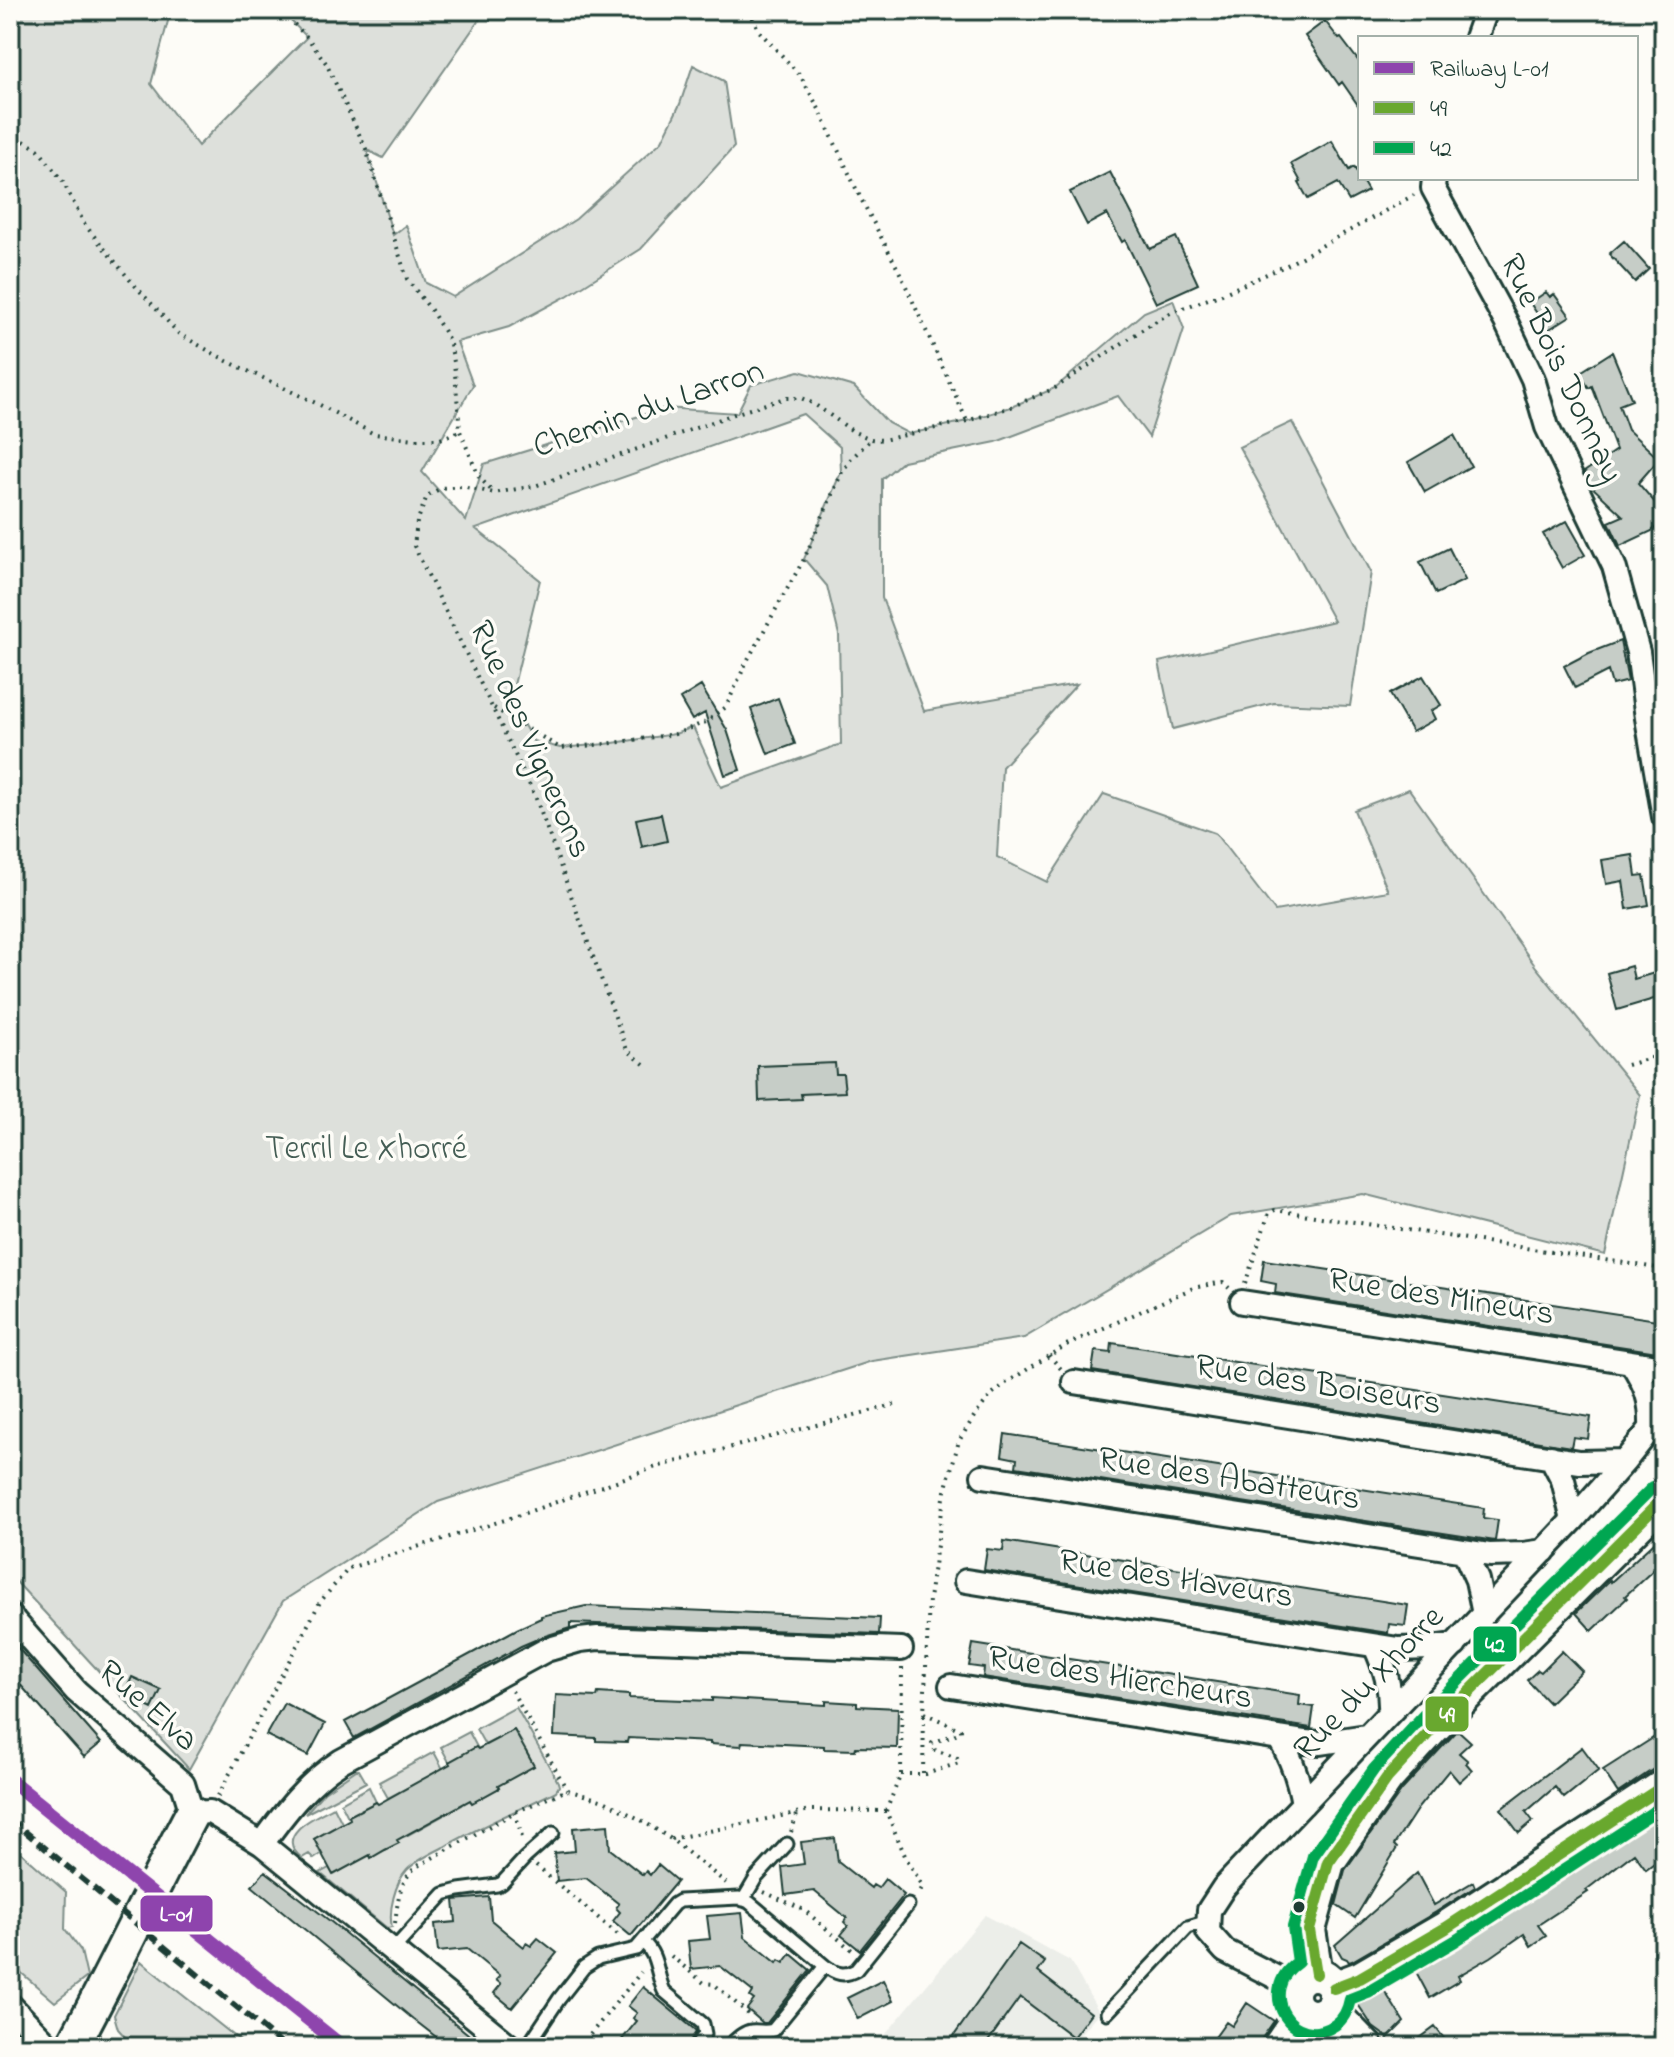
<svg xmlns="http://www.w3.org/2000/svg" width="1674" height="2057" font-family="'Indie Flower',sans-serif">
  <rect width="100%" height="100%" fill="#fdfcf7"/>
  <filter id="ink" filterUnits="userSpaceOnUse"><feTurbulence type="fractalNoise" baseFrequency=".0125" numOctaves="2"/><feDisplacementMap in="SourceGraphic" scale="16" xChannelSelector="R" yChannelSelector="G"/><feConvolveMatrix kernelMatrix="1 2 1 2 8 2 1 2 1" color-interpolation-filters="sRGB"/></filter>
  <g filter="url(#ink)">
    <!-- built -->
    <path fill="#eceee9" d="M985,1915L1070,1961L1099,2012L1069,2047H875Z"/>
    <!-- green -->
    <path fill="#dde0db" stroke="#7e8e88" stroke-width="2" fill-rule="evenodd" d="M10,10H171L151,84L198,146L307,37L289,19L270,10H486L383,158L367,150L393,235L406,225L426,283L453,297L576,219L662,141L680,104L693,65L724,81L734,147L641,249L567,296L509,327L457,342L473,385L422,472L466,521L484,464L665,408L737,413L751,385L799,371L854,387L888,423L909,434L967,421L1011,407L1055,388L1144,312L1173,300L1184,329L1149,437L1118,396L996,442L903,461L882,479V598L924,711L1077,684L1002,767L997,857L1047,882L1104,794L1215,833L1275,911L1388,891L1354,810L1409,789L1536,967L1640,1095L1605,1255L1363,1194L1231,1216L1024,1338L872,1361L438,1502L283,1601L189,1769L10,1575ZM803,414L840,447L841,472L804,559L827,586L839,635L841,744L721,787L693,727L675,734L606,744L560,748L533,741L510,701L540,580L476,529Z
      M1292,422L1371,572L1350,706L1274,703L1173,729L1159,662L1334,621L1239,447Z
      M516,1707L558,1782L559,1786L556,1791C519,1810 481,1826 444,1847C432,1853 417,1860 407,1870C395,1883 388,1911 392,1927L387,1928L320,1873L329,1868L334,1875L369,1854L372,1857L398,1843L396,1838L406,1836L462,1805L461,1803L469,1799L472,1803L499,1788L497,1784L534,1766L526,1751L523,1752L520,1745L522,1743L514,1730L485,1745L476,1729Z
      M469,1732L477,1747L449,1762L441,1747Z
      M434,1752L443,1769L388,1798L379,1782Z
      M356,1770H359L366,1782L305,1814L324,1792Z
      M369,1787L376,1802L348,1817L341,1803Z
      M334,1807L342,1823L314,1839L321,1854L314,1859L309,1854L302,1858C272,1835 316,1816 334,1807Z
      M10,1843L66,1892L65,1929L81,1951L87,1977L55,2002L10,1963Z
      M141,1961L150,1969L248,2047H134L118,2029L114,2015Z"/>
    <!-- building -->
    <path fill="#c6cdc7" stroke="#1f3d34" stroke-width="2" d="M1325,21L1339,39L1341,38L1360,63V108L1342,82L1339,85L1305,36Z
      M1332,141L1349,170L1354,167L1368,191L1349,201L1338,183L1308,199L1299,183L1301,182L1291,164Z
      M1110,172L1150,249L1176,237L1198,284L1156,303L1125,240L1122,242L1107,214L1087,225L1070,192Z
      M1624,241L1649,269L1635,282L1609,254Z
      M1546,292L1550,297L1554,294L1570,316L1548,330L1530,303Z
      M1612,352L1632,400L1619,405L1628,430L1659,459L1638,483L1664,513V520L1652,531L1620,546L1609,522L1623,516L1591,486L1584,472L1616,450L1592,386L1589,388L1579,373Z
      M1454,435L1471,466L1425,492L1408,462Z
      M1567,521L1580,544L1579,545L1585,555L1562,568L1543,534Z
      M1449,548L1465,580L1436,594L1420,562Z
      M1620,641L1628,681L1612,685L1608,671L1575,688L1564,666L1589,653Z
      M1423,676L1441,705L1431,711L1435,719L1412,732L1390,694Z
      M701,686L727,730L740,770L725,775L705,713L692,720L680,699Z
      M778,698L795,744L768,754L751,709Z
      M661,814L667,841L642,847L636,819Z
      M1633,855L1636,876L1644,875L1649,905L1627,909L1623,881L1606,884L1602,860Z
      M1631,966L1634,979L1658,972L1664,996L1617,1010L1607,973Z
      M835,1063L836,1074H843L845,1092L801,1094L802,1099L759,1101L758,1066Z
      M1264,1260L1664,1321V1353L1275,1293L1276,1284L1261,1281Z
      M1112,1343L1591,1417L1588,1439L1573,1437L1571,1447L1092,1371L1095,1351L1111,1353Z
      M1005,1434L1484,1508L1483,1518L1498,1520L1495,1541L1016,1467L1017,1459L1002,1456Z
      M1664,1533V1560L1625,1596L1627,1598L1592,1631L1576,1613L1610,1580L1611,1582Z
      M1004,1541L1408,1605L1405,1626L1389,1624L1388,1633L984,1570L987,1549L1003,1551Z
      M586,1606L880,1618L879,1634L570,1623V1628L542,1637L521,1646L354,1738L345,1722L517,1629L541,1618V1616Z
      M10,1639L101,1743L84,1757L10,1673Z
      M973,1644L1300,1695L1299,1705L1314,1707L1311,1728L983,1677L984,1668L969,1666Z
      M1562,1651L1582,1671L1549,1703L1527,1680L1538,1670L1541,1672Z
      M132,1677L161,1690L152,1709L124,1695Z
      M598,1693L629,1695V1698L712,1701V1698L826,1705V1701L857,1703V1706L898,1708L897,1748L856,1747L855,1750L824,1749V1746L742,1742L741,1746L710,1744V1742L628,1738L627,1742L596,1741V1738L554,1736L556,1695L597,1697Z
      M284,1703L325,1724L308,1756L266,1735Z
      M514,1730L534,1766L498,1786L499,1788L472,1803L470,1800L397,1840L399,1843L385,1850L371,1858L370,1855L333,1875L314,1839L350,1819L349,1816L376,1802L378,1804L450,1764L449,1762L476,1747L478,1749Z
      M1458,1730L1471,1742L1459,1753L1468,1761L1466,1763L1472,1770L1459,1782L1449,1770L1418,1808L1394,1845L1397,1848L1355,1918L1336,1905L1345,1870L1402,1790Z
      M1664,1731V1762L1618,1793L1603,1770Z
      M1582,1747L1599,1770L1564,1798L1555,1787L1526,1812L1533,1821L1519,1833L1501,1809Z
      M1664,1809V1856L1646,1869L1634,1853L1586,1890L1588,1892L1538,1925L1546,1936L1531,1946L1524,1934L1491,1957L1458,1976L1460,1980L1430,1998L1414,1968L1456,1944L1570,1870L1572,1872L1597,1852Z
      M608,1825L610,1849L643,1875L646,1871L650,1875L658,1865L677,1881L631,1936L613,1921L620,1912L616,1908L619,1904L586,1878L557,1881L554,1853L575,1851L573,1828Z
      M835,1838L838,1862L871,1888L873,1885L878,1888L885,1879L904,1895L860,1950L841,1935L848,1926L844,1922L847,1918L814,1891L785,1895L782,1867L804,1864L801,1842Z
      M265,1871L330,1921L484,2047H449L413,2019L252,1886Z
      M1417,1873L1434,1905L1473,1882L1475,1887L1436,1912L1352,1961L1349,1962L1347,1959L1342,1957L1335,1945Z
      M489,1897L491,1920L509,1935L524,1947L526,1943L531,1946L538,1938L557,1953L512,2008L494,1993L501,1984L496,1980L500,1976L467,1949L438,1952L435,1924L456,1922L454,1900Z
      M742,1913L745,1937L777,1963L779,1960L784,1963L791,1954L810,1970L767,2023H763L747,2009L754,2000L750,1997L753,1992L720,1966L691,1969L688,1941L710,1939L707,1916Z
      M1019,1944L1045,1962L1038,1972L1091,2013L1073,2037L1020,1997L984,2047H946Z
      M883,1980L893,2001L858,2019L847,1998Z
      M643,1987L695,2030L696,2032L686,2047H616L637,2021L633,2018L637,2013L628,2006Z
      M1382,1987L1404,2022L1388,2038L1373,2027L1355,2000Z
      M1247,2003L1274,2021L1256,2047H1208L1226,2022L1232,2026Z
      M1435,2027L1451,2047H1408Z"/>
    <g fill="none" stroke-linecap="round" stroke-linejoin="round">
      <!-- lane casing -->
      <g stroke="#1f3d34" stroke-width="17">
        <path id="lane" d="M743,1900L756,1878L787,1844
          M643,1942C658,1955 656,1973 664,1991L703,2024L705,2034L696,2047
          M392,1951L444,1894L459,1890L497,1885L502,1883L525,1858L553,1833
          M1107,2013L1188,1927L1208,1921
          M527,2047L559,1999L584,1967L598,1958L636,1949L674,1904L679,1901L739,1898L749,1902L825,1966C836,1974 844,1977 856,1970L908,1905
          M727,2047C734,2042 742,2032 751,2031C760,2030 764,2033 773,2030L825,1966"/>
      </g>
      <!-- street casing -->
      <g stroke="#1f3d34" stroke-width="28">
        <path id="street" d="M1476,38L1486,10
          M1434,178L1433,188L1506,322L1533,379L1547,427L1614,566L1638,652L1647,718L1664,817
          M1242,1302L1664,1367
          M1631,1362C1646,1384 1652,1402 1651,1429
          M1074,1382L1579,1462L1625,1461
          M1551,1457L1563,1480L1573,1520
          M983,1476L1490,1555L1523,1554L1544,1551
          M1464,1551L1477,1580L1484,1614
          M966,1581L1398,1649L1432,1648L1455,1645
          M10,1616L76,1691L183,1784L192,1813L210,1812L262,1844L511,2047
          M1375,1646C1385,1668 1391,1687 1390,1712
          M951,1686L1305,1742L1320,1743L1367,1736
          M1279,1738C1292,1759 1299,1779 1303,1804
          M262,1844C285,1812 307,1783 341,1761L546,1650L580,1640L598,1638L901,1649
          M1295,1987L1225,1951L1208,1932L1209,1910L1224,1887L1240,1870L1573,1520L1625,1461L1664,1412
          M10,2005L50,2047"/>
      </g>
      <!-- secondary casing -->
      <g stroke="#1f3d34" stroke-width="38">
        <path id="secondary" d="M1316,1974L1309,1930L1328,1862L1387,1778L1433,1728L1664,1498
          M1293 1995a21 21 0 1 1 42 0a21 21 0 1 1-42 0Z
          M1334,1988L1360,1978L1446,1928L1664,1786
          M1330,2010L1366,2047
          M72,2047C114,1970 151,1890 192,1813
          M1279,2047L1302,2013"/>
      </g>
      <!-- path -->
      <path stroke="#1f3d34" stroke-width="4" stroke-dasharray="2 6" stroke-linecap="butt" d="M275,10L289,19L307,37L326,63L366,149L407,279L431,310L449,340L454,362L460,431L479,477L492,491
        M749,10L759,31L800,75L819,109L860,197L900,273L967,421
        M10,133L38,149L63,182L85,225L130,280L179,334L227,361L320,405L374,434L415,439H440L460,431
        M494,708L560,748L606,744L675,734L706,722L726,707L747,661L804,559L842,472L851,459L871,439
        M644,1064L627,1050L535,796L414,546L417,522L427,496L441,488L462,486L494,493L535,486L737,413L785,398H801L814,404L854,432L871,439L883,440L967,421L1011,407L1055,388L1151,324L1172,312L1222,294L1287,265L1414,195
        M1627,1065L1664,1054
        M1245,1284L1269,1213L1275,1210L1664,1269
        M1049,1355L1061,1369
        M902,1668L901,1774L886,1811L906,1858L921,1883L922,1888L918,1895
        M512,1691L567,1790
        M923,1773L924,1713
        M901,1774H926L959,1763L957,1758L935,1750L932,1743L961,1732V1730L924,1713L929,1599L945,1491L959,1441L975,1415L992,1394L1006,1383L1066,1345L1193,1288L1223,1282L1229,1288
        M218,1796L320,1602L349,1568L508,1519L656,1467L897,1404
        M515,1812L523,1841
        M791,1832L798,1812
        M671,1839L810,1810L886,1811
        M536,1866L621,1937
        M764,1892L804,1910L853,1951
        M395,1923C398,1901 398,1883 416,1867L515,1812L567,1790L604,1801L641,1820L671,1839L726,1883
        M671,1956L704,1983L714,1984L752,2017
        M580,2047L641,1972"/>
      <!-- lane -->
      <use href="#lane" stroke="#fdfcf7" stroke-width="11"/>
      <!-- street -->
      <use href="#street" stroke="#fdfcf7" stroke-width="22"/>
      <!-- secondary -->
      <use href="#secondary" stroke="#fdfcf7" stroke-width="32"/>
      <!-- rail -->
      <path stroke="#1f3d34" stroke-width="6" stroke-dasharray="12 6" stroke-linecap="butt" d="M10,1819L285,2047"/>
      <!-- bus-1 casing -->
      <g stroke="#fdfcf7" stroke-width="18">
        <path id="bus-1" d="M1316,1974L1309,1930L1328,1862L1387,1778L1433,1728L1664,1498
          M1334,1988L1360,1978L1446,1928L1664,1786"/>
      </g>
      <!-- bus-2 casing -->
      <g stroke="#fdfcf7" stroke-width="18">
        <path id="bus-2" d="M1653,1487L1422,1717L1374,1769L1313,1856L1293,1927L1298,1962C1254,1992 1294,2053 1335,2025C1344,2019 1348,2010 1350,1999L1368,1992L1455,1941L1664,1805"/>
      </g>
      <!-- bus-1 -->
      <use href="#bus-1" stroke="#69a82f" stroke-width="12"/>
      <!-- bus-2 -->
      <use href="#bus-2" stroke="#00a651" stroke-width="12"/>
      <!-- rail-1 casing -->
      <g stroke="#fdfcf7" stroke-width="20">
        <path id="rail-1" d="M10,1780L343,2047"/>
      </g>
      <!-- rail-1 -->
      <use href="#rail-1" stroke="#8e44ad" stroke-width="14"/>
    </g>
  </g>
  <!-- markers -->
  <circle fill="#1f3d34" stroke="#fdfcf7" stroke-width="3" cx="1299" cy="1907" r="7"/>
  <g text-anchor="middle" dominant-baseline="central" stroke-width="7" stroke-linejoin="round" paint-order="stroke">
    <!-- street labels -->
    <g font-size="34" fill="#1f3d34" stroke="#fdfcf7">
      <text transform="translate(1560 369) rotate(65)">Rue Bois Donnay</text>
      <text transform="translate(649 410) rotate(-19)">Chemin du Larron</text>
      <text transform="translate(529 740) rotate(66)">Rue des Vignerons</text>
      <text transform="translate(1441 1298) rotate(9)">Rue des Mineurs</text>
      <text transform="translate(1318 1386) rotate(9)">Rue des Boiseurs</text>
      <text transform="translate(1229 1480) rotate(9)">Rue des Abatteurs</text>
      <text transform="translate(1176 1580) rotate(9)">Rue des Haveurs</text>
      <text transform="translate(1120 1679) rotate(9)">Rue des Hiercheurs</text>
      <text transform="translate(1370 1684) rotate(-46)">Rue du Xhorre</text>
      <text transform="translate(147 1707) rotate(41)">Rue Elva</text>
    </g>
    <!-- park labels -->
    <g font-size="34" fill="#455e55" stroke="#fdfcf7">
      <text x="366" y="1150">Terril Le Xhorré</text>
    </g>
  </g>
  <g stroke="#fdfcf7" stroke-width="3">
    <rect x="1472" y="1625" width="46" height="38" rx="8" fill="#00a651"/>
    <rect x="1424" y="1695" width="46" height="38" rx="8" fill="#69a82f"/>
    <rect x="139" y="1894" width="75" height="39" rx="8" fill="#8e44ad"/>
  </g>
  <g font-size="22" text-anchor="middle" font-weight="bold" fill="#fff">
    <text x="1495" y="1652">42</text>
    <text x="1447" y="1722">49</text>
    <text x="176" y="1921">L-01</text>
  </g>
  <!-- margin -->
  <rect width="1674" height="2057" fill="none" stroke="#fdfcf7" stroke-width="40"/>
  <rect x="20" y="20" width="1634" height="2017" fill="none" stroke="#1f3d34" stroke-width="3" filter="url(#ink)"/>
  <!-- legend -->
  <rect x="1358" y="36" width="280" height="144" fill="#fdfcf7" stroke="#a4b0a9" stroke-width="2"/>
  <rect x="1374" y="62" width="40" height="12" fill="#8e44ad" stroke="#a4b0a9" stroke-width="2"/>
  <text x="1430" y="76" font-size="24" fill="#1f3d34">Railway L-01</text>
  <rect x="1374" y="102" width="40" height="12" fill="#69a82f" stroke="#a4b0a9" stroke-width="2"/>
  <text x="1430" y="116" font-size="24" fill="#1f3d34">49</text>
  <rect x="1374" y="142" width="40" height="12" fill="#00a651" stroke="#a4b0a9" stroke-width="2"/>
  <text x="1430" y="156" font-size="24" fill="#1f3d34">42</text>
</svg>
